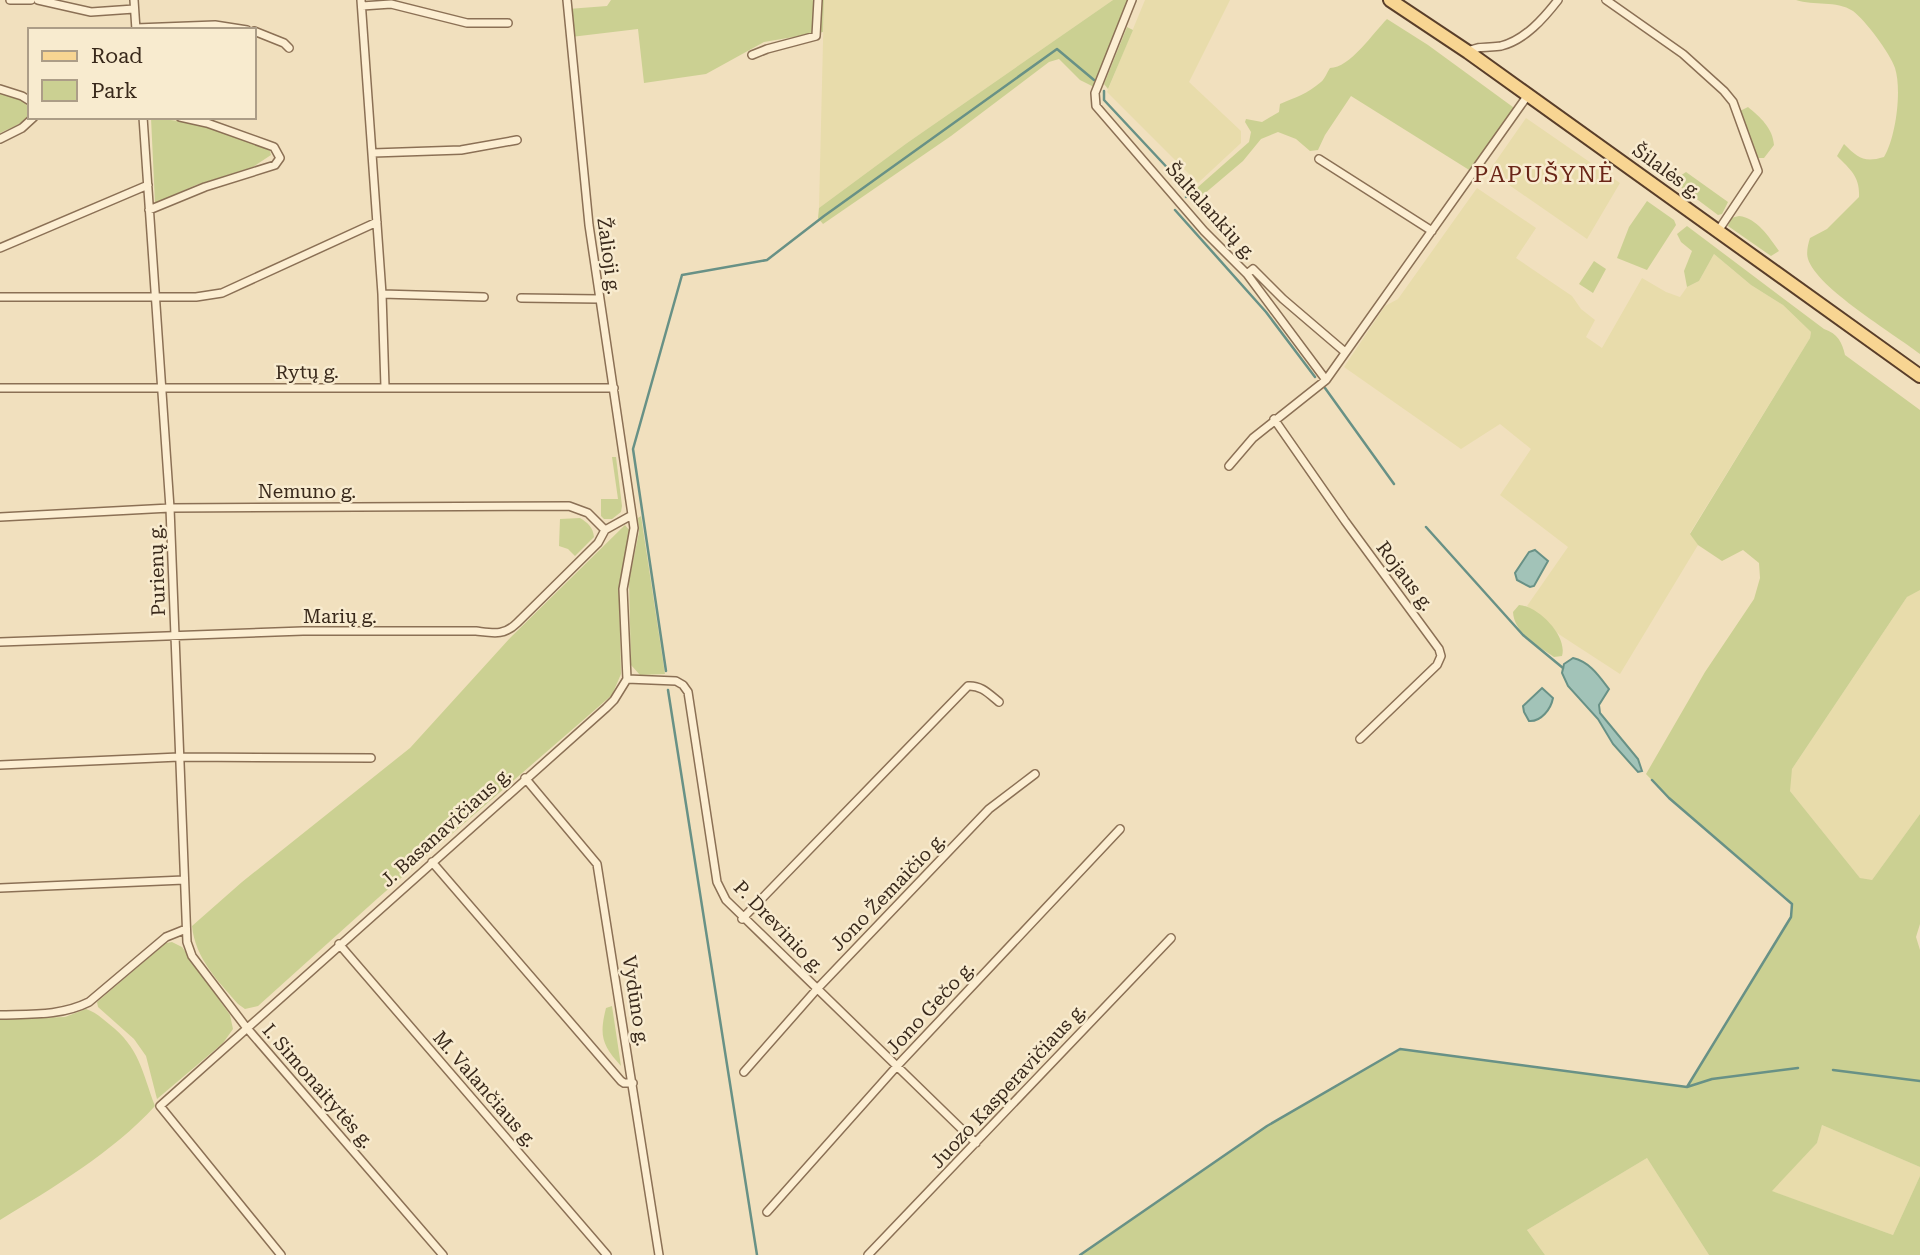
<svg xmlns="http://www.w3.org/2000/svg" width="1920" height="1255" font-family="'Roboto Serif',serif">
  <rect width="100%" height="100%" fill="#f1e0be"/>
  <!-- farmland -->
  <path fill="#e8dcab" d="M824,0H1113L907,143L819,208Z
    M1145,0H1230L1189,82L1241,131V143L1198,183L1107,92Z
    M1526,118L1620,183L1587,239L1489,171Z
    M1477,188L1536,228L1516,258L1572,296L1581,309L1595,320L1586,337L1602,348L1642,278L1666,292L1680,297L1687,287L1699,281L1714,254L1751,285L1783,305L1811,332L1810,338L1690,533L1698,545L1620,674L1560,635L1527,606L1568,547L1500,495L1531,449L1500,424L1461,449L1344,367L1385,306L1398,299Z
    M1917,590H1920V814L1872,880H1865L1860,878L1790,791L1789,781L1792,769L1907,597Z
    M1822,1125L1920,1167V1176L1893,1235L1771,1191L1817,1143Z
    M1647,1158L1709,1255H1545L1527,1230Z"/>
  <!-- green -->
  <path fill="#cbd092" d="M611,0H824L823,32L764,42L706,74L644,83L638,29L571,37L568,9L607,6Z
    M1113,0H1129L1094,87L1080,80L1059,59L1049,62L951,136L823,224L818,218L819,208L907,143Z
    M1796,0H1920V354C1893,333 1817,288 1808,259C1806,253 1808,244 1810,238L1827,229L1859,197C1860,177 1851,170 1837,156L1844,144C1858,158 1864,163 1884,157C1896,137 1902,90 1895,68C1890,53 1865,20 1853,11C1836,0 1814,6 1796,0Z
    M1387,19L1428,45L1517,110L1474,173L1351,96L1325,135L1318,150L1310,151L1296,139L1278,132L1261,139L1243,161L1197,200L1193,196L1198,187L1249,142L1251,132L1245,122L1246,119L1262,122L1279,112L1280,104C1296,97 1307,94 1321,82C1325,79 1327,72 1330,68C1350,68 1373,33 1387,19Z
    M1127,27L1133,30L1108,89L1104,84Z
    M0,93L23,101L30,109C28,123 12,127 0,133Z
    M1748,107C1760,117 1773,128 1774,145L1764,158H1758L1740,111Z
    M151,118C193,121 233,132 270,151L271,155L253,167L196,185L155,203Z
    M1686,172L1728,202L1722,214L1718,215L1678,185L1680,176Z
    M1647,201L1674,220L1676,225L1647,270L1617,258L1629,227Z
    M1739,216C1757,218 1769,237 1779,251L1771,256L1728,226L1731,218Z
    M1687,226L1824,329C1838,334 1842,342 1845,355L1920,410V590L1907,597L1792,769L1790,791L1860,878L1872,880L1920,814V924L1916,937L1920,950V1167L1822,1125L1817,1143L1772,1191L1893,1235L1920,1176V1255H1709L1647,1158L1527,1230L1545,1255H1080L1267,1126L1400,1049L1687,1087L1791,917L1792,904L1787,898L1669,798L1646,774L1705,672L1754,599L1760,578L1759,563L1743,550L1722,561L1698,545L1690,534L1810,338L1811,332L1783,305L1751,285L1714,254L1699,281L1687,287L1684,271L1692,251L1681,242L1677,234Z
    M1594,261L1606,269L1593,293L1579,284Z
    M612,457H616L622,506L621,512L612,519H604L601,516V499H618Z
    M641,516L665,674L640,675L631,665L629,581L639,532L638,518Z
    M580,518C588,523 593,527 594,537L575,556L568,549L559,546L560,519Z
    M625,525L630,531L619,585L621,674L612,695L378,898L258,1006L245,1009L238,1004C218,981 195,958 192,926L242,882L410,748L511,637Z
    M1519,605C1538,606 1568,636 1562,656L1554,657C1538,646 1514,633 1513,612Z
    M172,942L182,947L230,1015L233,1029L223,1043L157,1099L146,1056L134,1039L98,1007L97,1002L166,943Z
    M612,1006L621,1066C602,1045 599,1036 606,1008Z
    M86,1009C95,1012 102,1018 109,1024C140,1048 142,1072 155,1106C112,1153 54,1187 0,1220V1019L65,1017Z"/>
  <!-- water -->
  <path fill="#a2c3b8" stroke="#689186" stroke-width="2" d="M1535,550L1548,561L1534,586L1530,587L1517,580L1515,573L1529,552Z
    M1573,658C1590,662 1599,676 1609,689L1599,705L1600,713L1638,759L1642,771L1638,772L1613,744L1598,719L1568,686L1562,673L1564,664Z
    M1542,688L1553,698C1551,709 1541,722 1529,721L1524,712L1523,706Z"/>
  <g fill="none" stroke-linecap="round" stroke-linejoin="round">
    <!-- stream -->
    <path stroke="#689186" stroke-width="2.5" d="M1104,91V100L1189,191L1186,197
      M1175,210L1266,312L1315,377
      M1325,388L1394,484
      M1426,527L1523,635L1563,668
      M666,671L633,449L682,275L767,260L824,216L1057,49L1094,80
      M668,690L757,1255
      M1652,780L1669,798L1792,904L1791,917L1687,1087
      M1833,1070L1920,1081
      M1080,1255L1267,1126L1400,1049L1687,1087L1712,1079L1798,1068"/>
    <!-- minor casing -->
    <g stroke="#8b7055" stroke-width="10">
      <path id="minor" d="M10,0H31
        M38,0L91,12L134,9
        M134,0L136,30
        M361,0L382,294L385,387
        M1132,0L1095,93L1096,106L1204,231L1247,274L1326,380L1253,438L1229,466
        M1606,0L1683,54L1724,91L1733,102L1758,171L1718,231
        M362,6L391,4L467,23H508
        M136,28L215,25L247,30
        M254,31L284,43L289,48
        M1468,52C1478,45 1490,48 1501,46C1525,40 1544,18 1558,0
        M752,55L767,49L816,36L818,0
        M0,89L22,96L30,101
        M143,117L170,508L187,942L192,956L246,1027L443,1255
        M0,139L22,128L34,117
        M373,153L461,150L517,140
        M1319,159L1432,231
        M149,210L205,187L275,165L280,158L274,147L207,123L180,117
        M0,248L148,185
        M1247,274L1253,269L1283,299L1345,352
        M382,294L484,297
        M0,297H196L222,293L377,222
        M521,298L599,299
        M1326,380L1528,95
        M0,388H614
        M1274,419L1345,521L1439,649L1441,656L1437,665L1360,739
        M0,517L170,508L569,506L588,513L605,530
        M0,642L303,631H476C493,633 504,636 517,623L598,543L605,530L632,515
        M627,679L676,681L683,685L688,692L717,882L726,900L976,1143
        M0,765L179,757L371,758
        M525,778L597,864L659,1255
        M432,862L621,1081L624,1083H633
        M0,888L184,880
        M742,919L968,686C981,685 989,694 999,702
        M339,944L607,1255
        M0,1015C31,1014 61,1016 89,1002L166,937L186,929
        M744,1072L817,989L989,809L1035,774
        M767,1212L897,1066L1120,829
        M281,1255L160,1106L606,708L614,700L627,679L623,589L634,528L589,225L567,0
        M868,1255L1171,938"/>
    </g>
    <!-- primary casing -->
    <g stroke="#593e2a" stroke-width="16">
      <path id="primary" d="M1390,0L1468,52L1920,376"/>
    </g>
    <!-- minor -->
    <use href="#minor" stroke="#fceed2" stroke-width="7"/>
    <!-- primary -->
    <use href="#primary" stroke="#f8d592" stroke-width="12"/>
  </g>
  <g text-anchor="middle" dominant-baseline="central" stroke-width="5" stroke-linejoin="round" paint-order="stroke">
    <!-- street labels -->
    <g font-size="19" fill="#39291b" stroke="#f8ebcf">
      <text transform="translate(1667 171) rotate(36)">Šilalės g.</text>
      <text transform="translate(1211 211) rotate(48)">Šaltalankių g.</text>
      <text transform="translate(609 256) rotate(82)">Žalioji g.</text>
      <text transform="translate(307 372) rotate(-1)">Rytų g.</text>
      <text x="307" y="491">Nemuno g.</text>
      <text transform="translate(157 570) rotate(-92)">Purienų g.</text>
      <text transform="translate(1405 576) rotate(53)">Rojaus g.</text>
      <text x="340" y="616">Marių g.</text>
      <text transform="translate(446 827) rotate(-42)">J. Basanavičiaus g.</text>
      <text transform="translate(888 892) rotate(-46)">Jono Žemaičio g.</text>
      <text transform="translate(779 927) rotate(46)">P. Drevinio g.</text>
      <text transform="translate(636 1001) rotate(81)">Vydūno g.</text>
      <text transform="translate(930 1008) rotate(-47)">Jono Gečo g.</text>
      <text transform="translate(318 1086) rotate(49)">I. Simonaitytės g.</text>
      <text transform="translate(1008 1086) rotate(-47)">Juozo Kasperavičiaus g.</text>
      <text transform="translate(485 1089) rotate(49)">M. Valančiaus g.</text>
    </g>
    <!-- quarter labels -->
    <g font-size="23" letter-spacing="2" fill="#6a2517" stroke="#f8ebcf">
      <text x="1544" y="174">PAPUŠYNĖ</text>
    </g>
  </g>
  <!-- legend -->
  <rect x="28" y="28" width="228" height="91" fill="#f8ebcf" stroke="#ac9d87" stroke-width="2"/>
  <rect x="42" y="51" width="35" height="10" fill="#f8d592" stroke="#ac9d87" stroke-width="2"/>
  <text x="91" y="63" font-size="21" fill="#39291b">Road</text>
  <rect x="42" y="80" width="35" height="21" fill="#cbd092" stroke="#ac9d87" stroke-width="2"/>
  <text x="91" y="98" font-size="21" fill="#39291b">Park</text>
</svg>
